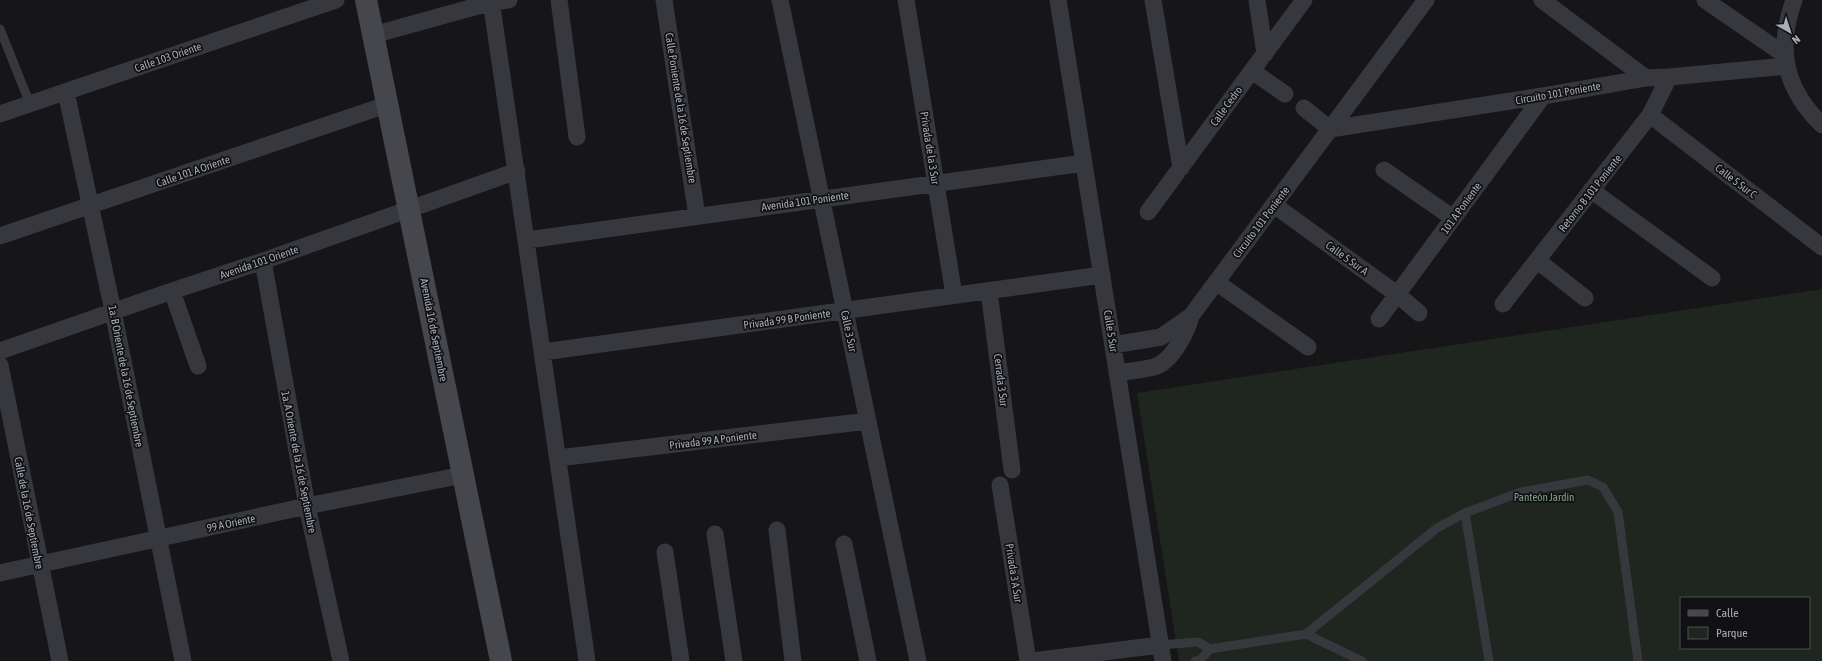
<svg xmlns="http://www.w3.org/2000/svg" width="1822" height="661" font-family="'Asap Condensed',sans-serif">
  <rect width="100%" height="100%" fill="#161618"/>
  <!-- green -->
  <path fill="#1e261f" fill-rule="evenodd" d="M1822,289V661H1179L1137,393ZM1681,598H1809V648H1681Z"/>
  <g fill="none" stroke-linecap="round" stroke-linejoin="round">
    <!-- lane -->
    <path stroke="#37383d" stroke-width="9" d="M0,29L30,104
      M1465,513L1489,661
      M1306,634L1437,528L1465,513L1521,492L1588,480L1603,487L1618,512L1638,661
      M1160,645L1198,642L1210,649
      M1195,661L1200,660L1210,649L1306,634L1362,661"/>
    <!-- street -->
    <path stroke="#37383d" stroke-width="17" d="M491,0L587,661
      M559,0L577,137
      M664,0L697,216
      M780,0L918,661
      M906,0L954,295
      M1058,0L1163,661
      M1153,0L1181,168
      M1257,0L1265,54
      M1542,0L1646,78
      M1705,0L1785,55
      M1794,0C1776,49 1785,89 1822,125
      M373,35L492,2L509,0
      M1252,71L1285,94
      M66,92L113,311L183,661
      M1304,108L1330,129L1543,96L1646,78L1669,77L1787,66
      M0,114L336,0
      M1650,115L1822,247
      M1384,170L1453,218
      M1591,190L1712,278
      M1274,205L1398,295L1419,313
      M1148,212L1304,0
      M0,236L386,105
      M527,240L1084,163
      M263,261L307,506L341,661
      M1538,261L1585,298
      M1216,282L1308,347
      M172,291L198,366
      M989,291L1012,470
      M1503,304L1650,115L1669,77
      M1379,319L1543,96
      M1113,345L1161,337L1191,316L1426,0
      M0,351L172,291L263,261L517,171
      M543,352L1102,275
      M0,365L60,661
      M1117,373C1129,371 1142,370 1154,367C1172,362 1187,332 1191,316
      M558,458L868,421
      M1000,485L1028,661
      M777,530L793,661
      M715,534L734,661
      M844,544L868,661
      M665,552L681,661
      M0,573L307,506L463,475
      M1032,661L1160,645"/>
    <!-- secondary -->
    <path stroke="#45474d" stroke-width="22" d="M366,0L501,661"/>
  </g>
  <g text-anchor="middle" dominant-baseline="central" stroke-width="3.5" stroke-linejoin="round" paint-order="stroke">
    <!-- street labels -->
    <g font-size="11" fill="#a8adb8" stroke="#111113">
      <text transform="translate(168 57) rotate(-19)">Calle 103 Oriente</text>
      <text transform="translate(1558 93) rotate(-10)">Circuito 101 Poniente</text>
      <text transform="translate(1226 106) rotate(-54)">Calle Cedro</text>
      <text transform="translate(681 108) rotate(81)">Calle Poniente de la 16 de Septiembre</text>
      <text transform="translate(930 148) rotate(81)">Privada de la 3 Sur</text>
      <text transform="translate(193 171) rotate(-19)">Calle 101 A Oriente</text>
      <text transform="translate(1736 181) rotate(37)">Calle 5 Sur C</text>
      <text transform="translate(1590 193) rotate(-52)">Retorno B 101 Poniente</text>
      <text transform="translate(805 201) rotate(-8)">Avenida 101 Poniente</text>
      <text transform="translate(1461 208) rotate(-54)">101 A Poniente</text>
      <text transform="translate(1261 222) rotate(-53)">Circuito 101 Poniente</text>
      <text transform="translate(1347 258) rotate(36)">Calle 5 Sur A</text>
      <text transform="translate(259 262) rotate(-19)">Avenida 101 Oriente</text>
      <text transform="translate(787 319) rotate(-8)">Privada 99 B Poniente</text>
      <text transform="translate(434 330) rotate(79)">Avenida 16 de Septiembre</text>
      <text transform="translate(849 331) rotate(78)">Calle 3 Sur</text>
      <text transform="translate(1111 331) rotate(81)">Calle 5 Sur</text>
      <text transform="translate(126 376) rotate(79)">1a. B Oriente de la 16 de Septiembre</text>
      <text transform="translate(1001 380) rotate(83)">Cerrada 3 Sur</text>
      <text transform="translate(713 440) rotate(-7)">Privada 99 A Poniente</text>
      <text transform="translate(299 462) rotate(79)">1a. A Oriente de la 16 de Septiembre</text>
      <text transform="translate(29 513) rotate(79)">Calle de la 16 de Septiembre</text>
      <text transform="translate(231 523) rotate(-12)">99 A Oriente</text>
      <text transform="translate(1014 573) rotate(81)">Privada 3 A Sur</text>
    </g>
    <!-- park labels -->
    <g font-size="11" fill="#7fa381" stroke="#111113">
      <text x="1544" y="497">Panteón Jardín</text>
    </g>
  </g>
  <!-- legend -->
  <rect x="1680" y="597" width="130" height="52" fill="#111113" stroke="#4d4f55"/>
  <rect x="1688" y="610" width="20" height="6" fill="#45474d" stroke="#4d4f55"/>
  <text x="1716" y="617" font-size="12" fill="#a8adb8">Calle</text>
  <rect x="1688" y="627" width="20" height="12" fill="#1e261f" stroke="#4d4f55"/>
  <text x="1716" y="637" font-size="12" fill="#a8adb8">Parque</text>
  <!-- north arrow -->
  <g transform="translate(1790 32) rotate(141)" stroke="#111113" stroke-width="3" paint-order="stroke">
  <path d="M0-3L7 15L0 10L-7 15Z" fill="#a8adb8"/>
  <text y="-6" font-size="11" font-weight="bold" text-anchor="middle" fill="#a8adb8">N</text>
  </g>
</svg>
